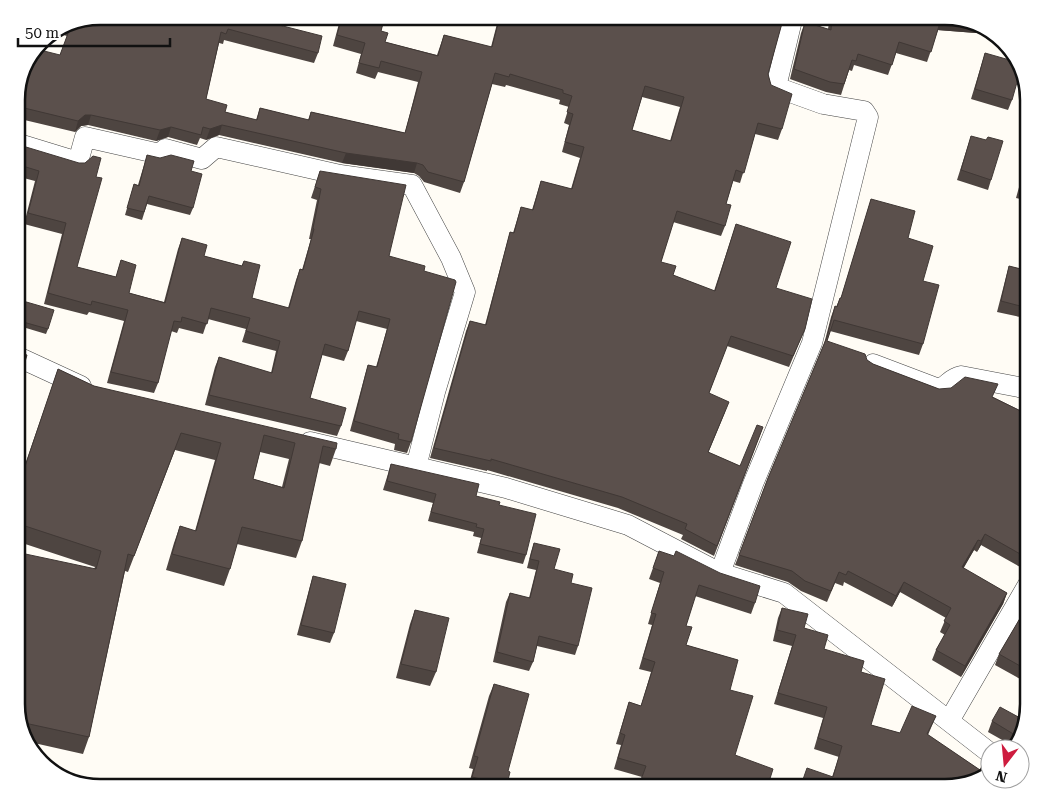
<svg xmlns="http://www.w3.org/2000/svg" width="1045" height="804" font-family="'Roboto Serif',serif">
  <rect width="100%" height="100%" fill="#fffcf5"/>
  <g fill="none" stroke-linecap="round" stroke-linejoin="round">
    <!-- minor casing -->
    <g stroke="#444" stroke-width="21">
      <path id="minor" d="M16,143L78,162L85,137L160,154L165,149L202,159L216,147L340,175L412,185L451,258L465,292L435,392L416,467
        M16,356L81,386
        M873,364L939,389C948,386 950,378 961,376L1029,389
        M310,442L506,488L628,525L720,573L784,593L990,753
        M720,573L753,484L812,343L868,117L864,111L823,104L776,87L793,16
        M949,721L1029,583"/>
    </g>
    <!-- minor -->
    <use href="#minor" stroke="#fff" stroke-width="20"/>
  </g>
  <!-- wall -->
  <path fill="#4e4541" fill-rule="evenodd" d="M100,16L260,18L279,25L318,53L314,63L224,40L223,44L219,43L206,99L225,112L256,120L260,108L308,120L311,112L405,133L418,82L378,72L375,79L356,73L361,54L333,46L341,16H385L381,31L385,42L437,55L444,35L491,47L499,16H727L750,23L752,16H784L768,74L782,129L778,140L755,134L740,183L733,181L726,204L725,226L721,236L673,222L661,262L673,275L714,291L736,224L776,288L805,329L789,367L727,346L709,393L725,412L708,452L740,466L763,427L714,556L681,539L683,535L618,508L487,470V471L430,458L466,331L470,321L485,325L507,243L510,232L513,233L521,207L532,210L541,181L571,189L580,158L562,152L569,125L564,123L569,107L559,104L560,100L506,85L505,87L492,84L464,182L460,193L424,182L419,176L414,173L342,163L219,135L206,140L200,138L197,145L168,137L156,141L88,125L81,126L75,132L16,118V95L60,55L67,36L56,33ZM642,97L680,107L670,141L632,130Z
    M830,16H945L978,28L976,33L938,30L927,62L896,53L888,75L854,65L852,71L849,70L841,95L826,92L790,79L801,33L805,22L828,29Z
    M985,53L1012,100L1008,110L971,99Z
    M971,136L991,180L988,190L957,180Z
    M16,144L96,177L77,267L116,277L121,260L129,293L164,302L178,249L182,238L204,256L242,266L244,261L252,298L288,308L296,280L300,269L302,270L311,239H309L317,200L311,198L320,171L389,256L424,271L411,442L407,453L394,450L395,444L350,431L365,375L368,365L376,367L387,329L356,321L348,351L344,361L322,355L310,398L341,426L337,436L205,405L215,367L219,357L271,373L276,351L242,342L246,329L208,319L203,334L179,328L177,333L171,331L158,383L154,393L107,383L124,321L89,312L87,315L44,304L62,234L24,224L35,181L16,176Z
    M1029,151V201L1016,198Z
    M147,155L191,171L193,208L190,215L147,204L142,220L125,215L134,184L138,185Z
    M871,199L908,238L923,281V344L919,355L830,331L827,341L867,360L873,364L939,389L993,397L1029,415V572L981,545L977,552L974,550L963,568L1007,593L1003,604L961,677L932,660L936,650L945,635L940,632L946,618L900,592L892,607L844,582L843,586L835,583L827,602L801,591L788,582L735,565L768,478L824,344L831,317L835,306L836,307L840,298H841Z
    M1009,266L1029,271V309L1023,308L1020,317L997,312L1006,277Z
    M16,299L48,329L46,334L16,325Z
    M58,369L94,386L336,449L330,466L319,463L302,541L296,558L237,544L230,569L224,586L166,570L174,543L180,526L195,531L215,460L175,450L128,572L125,571L89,737L83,754L25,741L16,709L95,567L16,541V491ZM260,452L289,459L282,487L253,479Z
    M391,464L499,505L526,555L523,564L477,553L481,538L473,536L474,532L428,521L433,503L383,490Z
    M534,543L554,569L571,583L578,646L575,655L537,646L533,662L529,671L493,662L506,602L510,593L529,598L536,570L527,568L531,552Z
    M659,551L755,603L751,614L695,596L686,626V645L738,660L642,777L614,769L621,745L616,744L629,702L641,706L651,672L639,669L652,625L648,624L660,583L649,579Z
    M313,576L334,633L330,643L297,635L310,586Z
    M1029,603V684L995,665L999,654Z
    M782,608L804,628L824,649L861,672L871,725L900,733L936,716L928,735L980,770L990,772L832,777L839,757L814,749L823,718L774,704L792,646L773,641L778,618Z
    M415,610L436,672L430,686L396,678L410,624Z
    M494,684L508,771L506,788H468L473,769L469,768L489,696Z
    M1026,710L1013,749H1009L1011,745L988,732L992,721L1022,719Z"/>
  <!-- shaded-wall -->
  <path fill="#403835" d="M941,19L958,21L978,28L976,33L937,30Z
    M85,115H91L88,125L81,126L75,132L78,121Z
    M222,125L219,135L206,140L210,129Z
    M171,127L168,137L156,141L160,130Z
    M346,153L417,163L414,173L342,163Z
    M729,402L725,412L704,463L708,452Z
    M985,534L981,545L977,552L981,541Z
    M978,540L974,550L958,578L962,567Z
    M904,582L900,592L892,607L896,596Z
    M1007,593L1003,604L961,677L965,666Z"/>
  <!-- building -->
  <path fill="#5b504c" stroke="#403835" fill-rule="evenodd" d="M100,16H260V18L280,23L279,25L322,36L318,53L228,29L226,34L221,32L206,99L227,105L225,112L257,120L260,108L309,120L311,112L405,133L422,72L381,61L379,68L359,63L365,43L337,35L342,16H385L381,31L388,33L385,42L438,56L444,35L492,47L500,16H727L751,23L753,16H784L768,74L771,85L792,94L782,129L758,123L744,173L736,170L726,204L731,205L725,226L677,211L661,262L676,266L673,275L715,291L736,224L791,242L776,288L812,299L805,329L793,356L731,336L709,393L729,402L708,452L740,466L757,425L763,427L717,546L685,529L687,524L622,497L491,459V461L434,448L470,321L486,325L510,232L514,233L521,207L533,210L541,181L572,189L584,147L565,142L573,114L567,112L572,96L563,93V90L510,74L509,77L495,73L464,182L428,172L423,165L417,163L346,153L222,125L210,129L203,127L201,135L171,127L160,130L91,115H85L78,121L16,106V95L25,63L36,49L60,55L70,28ZM645,86L684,97L671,141L632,130Z
    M832,16H945L958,21L941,19L931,52L899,42L892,65L858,54L856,61L852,60L844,84L830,82L794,69L805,22L831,30Z
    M985,53L1020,63L1021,68L1012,100L975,89Z
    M971,136L986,140L988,137L1003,141L991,180L961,170Z
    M16,144L79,163H85L93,156L101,158L96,177L102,178L77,267L116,277L121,260L136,265L129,293L165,303L182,238L207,245L204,256L242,266L244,261L260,265L252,298L289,308L300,269L303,270L314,229L313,228L321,189L315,187L320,171L406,185L389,256L425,266L424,271L455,280L456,282L411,442L398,439L399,434L354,421L368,365L377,367L390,319L359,311L348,351L325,344L310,398L346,408L341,426L209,395L219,357L272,373L280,341L246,331L250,318L211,308L207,324L182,317L181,322L174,321L158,383L111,372L128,310L92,301L91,305L48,293L66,223L28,213L39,171L16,164Z
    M1029,154V190L1020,187Z
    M147,155L160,158L171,155L194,161L191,171L202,174L193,208L149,196L144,212L127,208L134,184L139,186Z
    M871,199L915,211L908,238L933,246L923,281L939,285L923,344L834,320L827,341L865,354L867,360L873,364L939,389L951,388L965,377L998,384L992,397L1029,415V559L985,534L981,541L978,540L962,567L1007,593L965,666L936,650L950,625L944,621L951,608L904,582L896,596L848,571L846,575L839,572L831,591L805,581L792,571L739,555L768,478L827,337L835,306L837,307L840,298H841Z
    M1009,266L1029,271V297H1026L1024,307L1001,301Z
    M16,299L54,310L48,329L16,320Z
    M16,352L27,355L17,389H16Z
    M58,369L94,386L337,443L336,449L323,446L302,541L242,527L230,569L172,554L180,526L196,531L221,443L181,433L134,556L128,554L89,737L20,722L16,709V552L96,569L101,551L16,523V493ZM264,435L295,443L284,488L253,479Z
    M391,464L479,484L476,496L500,502L499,505L536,514L526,555L480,544L484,529L476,527L477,524L431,512L436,494L387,481Z
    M534,543L560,549L554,569L573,574L571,583L592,588L578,646L539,636L533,662L497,652L510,593L530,598L539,561L530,559Z
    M659,551L674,556L676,551L720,573L760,586L755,603L699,585L686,626L692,627L686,645L738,660L730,690L753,696L735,755L773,769L767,788H638L646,766L618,758L625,735L620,733L629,702L641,706L655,662L643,658L656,614L651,613L664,572L653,568Z
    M313,576L346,584L334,633L301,625Z
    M1029,603V671L999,654Z
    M782,608L808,614L804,628L828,635L824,649L864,661L861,672L885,679L871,725L900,733L912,706L936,716L927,734L980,770L987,756L990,758V772L982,779L945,788H800L807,768L833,777L842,746L818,738L827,707L778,693L796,635L777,630Z
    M415,610L449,618L436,672L401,664Z
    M494,684L529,694L508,771L510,772L506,788H478L480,779L472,777L478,757L474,756Z
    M1000,707L1022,719L1026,710L1016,741L1013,739L1015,735L992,721Z
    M51,771L106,783L105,788H100Z"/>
  <!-- crop -->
  <path d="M0 0H1045V804H0ZM100 25H945A75 75 0 0 1 1020 100V704A75 75 0 0 1 945 779H100A75 75 0 0 1 25 704V100A75 75 0 0 1 100 25Z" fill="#fff" fill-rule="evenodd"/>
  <path fill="none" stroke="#111" stroke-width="2.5" d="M100 25H945A75 75 0 0 1 1020 100V704A75 75 0 0 1 945 779H100A75 75 0 0 1 25 704V100A75 75 0 0 1 100 25Z"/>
  <!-- north arrow -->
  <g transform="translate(1005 764) rotate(196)"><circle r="24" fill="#ffffff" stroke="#a0a0a0"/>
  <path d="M0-4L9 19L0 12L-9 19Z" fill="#ce1c3f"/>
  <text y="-8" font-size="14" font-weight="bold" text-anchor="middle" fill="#111111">N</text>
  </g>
  <!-- scale -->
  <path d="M18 38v8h152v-8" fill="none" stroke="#111111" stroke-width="2.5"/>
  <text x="25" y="38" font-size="15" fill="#111111" stroke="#ffffff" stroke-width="4" paint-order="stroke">50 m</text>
</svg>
